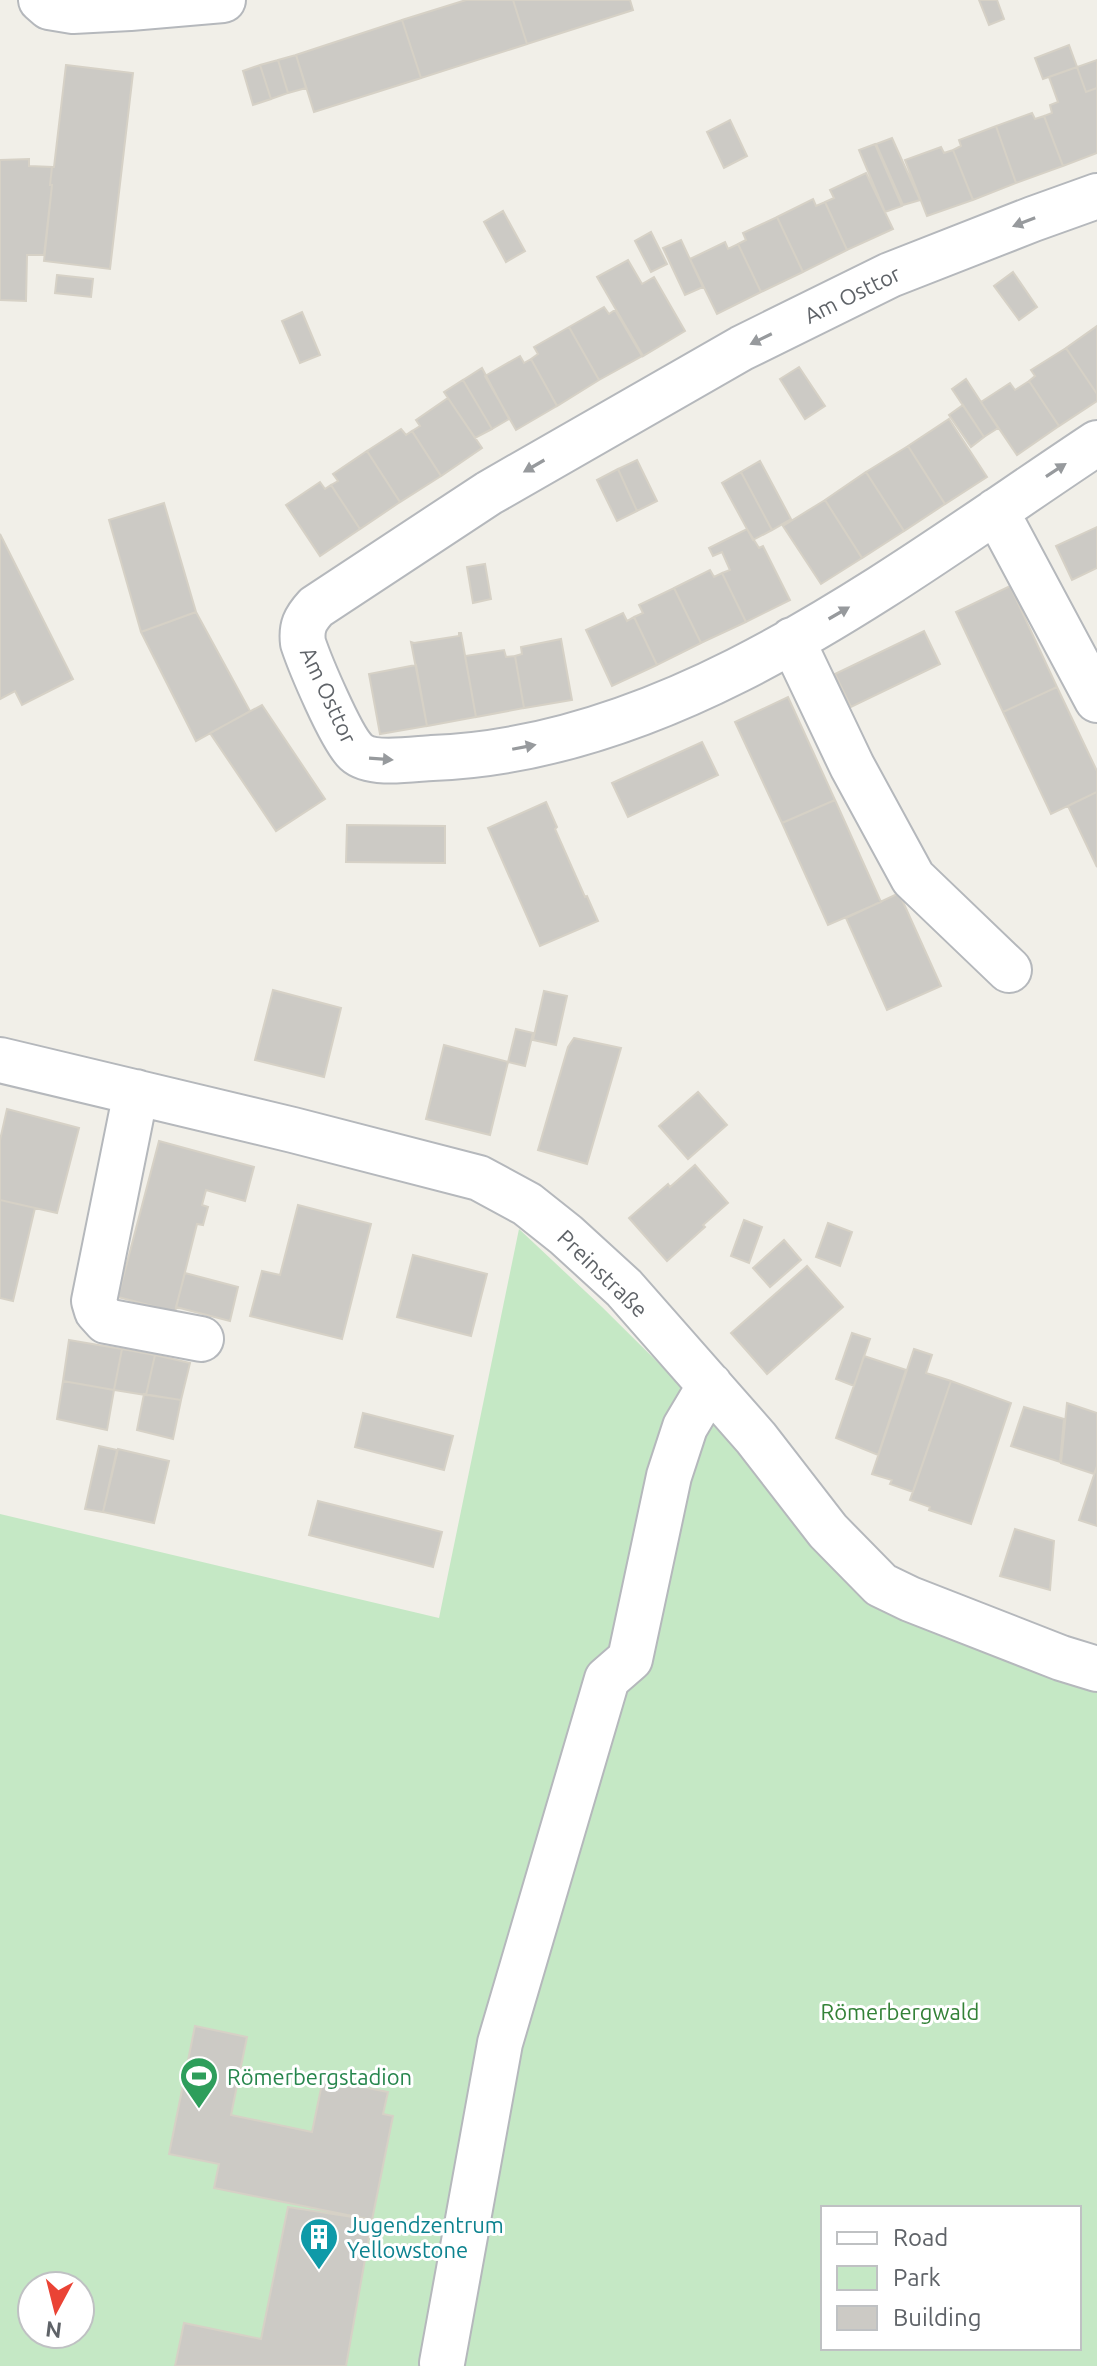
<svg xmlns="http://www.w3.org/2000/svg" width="1097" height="2366" font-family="Ubuntu,sans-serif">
  <rect width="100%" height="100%" fill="#f1efe8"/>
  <!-- green -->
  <path fill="#c5e8c5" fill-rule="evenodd" d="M519,1229L602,1307L727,1431L848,1566L1097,1676V2366H0V1514L439,1618ZM823,2208H1079V2348H823ZM32,2286H80V2334H32Z"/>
  <!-- building -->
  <path fill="#cccac5" stroke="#d6d1c6" stroke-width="2" d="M466,0H513L527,44L421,78L402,20Z
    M513,0H630L633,10L527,44Z
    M979,0H997L1004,19L989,25Z
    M402,20L421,78L314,112L296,55Z
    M1069,45L1077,67L1043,79L1035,58Z
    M296,55L306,88L288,93L278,60Z
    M278,60L288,93L271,99L260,65Z
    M1097,60V88L1086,92L1077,67Z
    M66,65L133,73L110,269L44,261L52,185H50L52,167H54Z
    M260,65L271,99L253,105L243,71Z
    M1077,67L1086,92L1097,88V153L1063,166L1044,116L1052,113L1050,105L1058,102L1049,77Z
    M1032,113L1035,119L1044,116L1063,166L1016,183L996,126Z
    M730,120L747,156L724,168L707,132Z
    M996,126L1016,183L973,200L953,150L961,146L959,140Z
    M892,138L920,200L903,205L876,144Z
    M875,144L902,206L885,212L859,150Z
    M941,147L944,153L953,150L973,200L927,216L905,160Z
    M29,159V166L52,167L50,185H52L44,255H27L26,301L0,300V160Z
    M866,173L893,229L847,250L825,202L834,198L830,190Z
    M813,199L816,206L825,202L847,250L803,272L777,217Z
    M503,211L525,251L506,262L484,222Z
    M777,217L803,272L761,292L738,244L746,240L743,233Z
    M651,232L667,264L651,272L635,241Z
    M681,240L703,287L685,295L663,248Z
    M725,242L728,249L738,244L761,292L717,314L690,259Z
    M628,260L642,284L654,277L685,331L643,356L597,277Z
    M1013,272L1037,307L1019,320L994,286Z
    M57,275L93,279L91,297L55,293Z
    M604,307L609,314L615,310L642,356L599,380L569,327Z
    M302,312L320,355L300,363L282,321Z
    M1097,326V394L1066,348Z
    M569,327L599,380L557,406L531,359L538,354L534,347Z
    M1066,348L1097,394V401L1059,426L1029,381L1035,376L1031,370Z
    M520,356L524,363L531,359L557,406L516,430L485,376Z
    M799,367L825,406L805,419L780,379Z
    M482,368L509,419L492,429L463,380Z
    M966,379L998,428L984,437L952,389Z
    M463,380L492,429L475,438L444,392Z
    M1029,381L1059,426L1017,455L981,402L1010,383L1015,390Z
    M448,398L482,448L441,476L412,431L420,426L416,420Z
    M963,405L984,437L971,447L949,415Z
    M949,419L987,477L945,504L908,446Z
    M401,429L406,435L412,431L441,476L400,502L367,451Z
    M908,446L945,504L904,531L866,472Z
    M367,451L400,502L360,529L331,485L338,481L333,474Z
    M637,460L657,501L637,511L618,469Z
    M760,461L791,519L772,530L741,472Z
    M618,469L637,511L617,521L597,480Z
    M741,472L772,530L753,540L722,483Z
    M866,472L904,531L862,558L825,500Z
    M320,482L325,489L331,485L360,529L320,556L286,505Z
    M825,500L862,558L821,584L783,526Z
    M164,503L196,612L141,632L109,520Z
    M1097,527V568L1072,580L1056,546Z
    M747,529L759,548L763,546L790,600L746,622L722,573L730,570L722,552L713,556L709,548Z
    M0,534L73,679L22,705L15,691L0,699Z
    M485,564L491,599L473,603L467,567Z
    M710,570L714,577L722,573L746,622L701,643L674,588Z
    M1010,586L1057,687L1003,712L956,612Z
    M674,588L701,643L657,665L634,617L643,613L639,605Z
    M196,612L250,711L196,741L141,632Z
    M623,613L627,621L634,617L657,665L612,686L586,630Z
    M924,631L940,664L851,707L835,674Z
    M459,633H461L476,717L427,726L411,642L414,643L459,636Z
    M561,639L572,700L524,708L515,656L522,654L521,647Z
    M504,650L506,657L515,656L524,708L476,717L465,656Z
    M416,665L427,726L380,734L369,674Z
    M1057,687L1097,771V792L1051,814L1003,712Z
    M788,697L835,800L782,823L735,722Z
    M262,705L325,799L276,831L210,733Z
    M702,742L718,775L628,817L612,783Z
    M1097,792V867L1068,806Z
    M835,800L881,902L828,925L782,823Z
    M546,802L557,827L555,829L585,897L587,896L598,921L540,946L488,828Z
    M347,825L445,826V863L346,862Z
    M899,893L941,986L887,1010L846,918Z
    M273,990L341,1008L324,1077L255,1060Z
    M544,991L567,996L556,1045L533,1040Z
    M516,1029L533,1033L525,1066L508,1062Z
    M574,1038L621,1048L587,1164L538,1150L568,1047Z
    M444,1045L508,1062L490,1135L426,1119Z
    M698,1092L727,1125L688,1159L659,1126Z
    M7,1109L79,1128L57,1213L0,1200V1140Z
    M159,1141L254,1167L245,1201L206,1190L202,1205L208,1207L203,1225L197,1224L175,1312L118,1297Z
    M695,1165L728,1203L703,1225L705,1227L667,1261L629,1218L668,1184L670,1187Z
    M0,1200L35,1208L13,1301L0,1298Z
    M298,1205L371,1224L342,1339L250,1316L262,1271L280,1275Z
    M744,1220L762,1227L749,1263L731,1256Z
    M828,1223L852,1232L840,1266L816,1257Z
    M784,1240L801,1260L770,1287L753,1268Z
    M413,1255L487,1274L471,1336L397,1317Z
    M807,1266L843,1307L767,1374L731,1333Z
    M185,1273L238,1287L230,1321L176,1307Z
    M852,1333L870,1339L854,1386L836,1379Z
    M69,1340L122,1349L114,1390L63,1381Z
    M122,1349L155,1355L146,1395L114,1390Z
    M914,1349L932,1355L926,1373L951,1381L913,1492L890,1484L892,1480L872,1474Z
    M155,1355L190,1363L181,1400L146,1395Z
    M864,1356L906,1370L878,1455L836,1438Z
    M63,1381L114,1390L107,1430L57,1419Z
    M951,1381L1011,1403L971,1524L929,1510L930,1507L910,1500Z
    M144,1394L181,1400L173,1439L137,1430Z
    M1067,1403L1097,1413V1466L1094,1474L1061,1463Z
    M1024,1407L1064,1419L1060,1462L1011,1446Z
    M363,1413L453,1436L444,1470L355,1447Z
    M99,1446L117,1450L103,1512L85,1509Z
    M118,1449L169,1461L154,1523L103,1512Z
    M1097,1466V1526L1079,1520Z
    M318,1501L442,1532L433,1567L309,1535Z
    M1015,1529L1054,1541L1050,1590L1000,1576Z
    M195,2026L247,2037L231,2115L312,2132L323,2079L388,2092L383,2114L393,2116L372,2220L214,2188L219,2164L169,2154Z
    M288,2207L372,2220L346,2366H175L184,2323L261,2339Z"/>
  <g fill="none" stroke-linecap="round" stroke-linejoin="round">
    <!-- minor casing -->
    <g stroke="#b5b8bc" stroke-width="48">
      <path id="minor" d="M41,0L49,7L73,11L130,8L223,0
        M1097,196L1033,219L890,275L742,348L489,493L316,607C305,619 301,627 303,643C310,664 341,738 356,752C371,766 413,759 432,758C679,749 899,574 1097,443
        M996,511L1097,700
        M792,640L852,766L913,878L1009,970
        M0,1060L293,1130L479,1178L527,1204L566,1235L624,1288L756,1438L828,1531L881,1585L910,1599L1061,1658L1097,1669
        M136,1092L94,1301L97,1311L106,1321L201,1339
        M442,2363L500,2043L607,1679L630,1659L669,1476L685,1427L710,1385"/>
    </g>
    <!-- minor -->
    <use href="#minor" stroke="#fff" stroke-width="44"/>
  </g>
  <!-- one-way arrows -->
  <defs><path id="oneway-solid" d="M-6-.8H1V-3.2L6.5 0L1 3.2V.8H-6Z" transform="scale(2)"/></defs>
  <g fill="#979a9d">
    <use href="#oneway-solid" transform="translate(1024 222) rotate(159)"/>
    <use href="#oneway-solid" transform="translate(761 339) rotate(154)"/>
    <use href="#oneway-solid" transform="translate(534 466) rotate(150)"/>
    <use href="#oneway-solid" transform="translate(1056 470) rotate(-33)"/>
    <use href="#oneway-solid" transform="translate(839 613) rotate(-30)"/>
    <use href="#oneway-solid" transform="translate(524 747) rotate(-11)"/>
    <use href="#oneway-solid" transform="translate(381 759) rotate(4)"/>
  </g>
  <!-- icons -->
  <defs>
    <g id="stadium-pin" transform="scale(2)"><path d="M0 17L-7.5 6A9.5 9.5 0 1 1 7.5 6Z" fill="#2e9e5b" stroke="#fff"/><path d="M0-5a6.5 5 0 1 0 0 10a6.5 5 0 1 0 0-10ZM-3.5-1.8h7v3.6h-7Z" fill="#fff"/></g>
    <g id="building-pin" transform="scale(2)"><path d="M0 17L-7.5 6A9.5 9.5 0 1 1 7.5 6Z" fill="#0f9aa8" stroke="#fff"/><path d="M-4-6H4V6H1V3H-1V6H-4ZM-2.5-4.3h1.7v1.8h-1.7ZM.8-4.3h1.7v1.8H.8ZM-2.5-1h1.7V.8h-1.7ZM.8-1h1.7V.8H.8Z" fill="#fff"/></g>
  </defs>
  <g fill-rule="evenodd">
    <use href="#stadium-pin" x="199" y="2076"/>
    <use href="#building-pin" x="319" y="2237"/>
  </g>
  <g text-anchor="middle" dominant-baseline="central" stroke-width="6" stroke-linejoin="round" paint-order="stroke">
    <!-- street labels -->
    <g font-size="22" fill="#5f6368" stroke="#fff">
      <text transform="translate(852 294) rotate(-26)">Am Osttor</text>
      <text transform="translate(329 695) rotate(65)">Am Osttor</text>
      <text transform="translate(603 1273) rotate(44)">Preinstraße</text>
    </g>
    <!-- park labels -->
    <g font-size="22" fill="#348238" stroke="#fff">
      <text x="900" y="2011">Römerbergwald</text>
    </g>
    <!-- leisure labels -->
    <g font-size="22" fill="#27864d" stroke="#fff" text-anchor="start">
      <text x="227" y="2076">Römerbergstadion</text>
    </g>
    <!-- culture labels -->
    <g font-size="22" fill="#0d838f" stroke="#fff" text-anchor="start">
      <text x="347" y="2224">Jugendzentrum<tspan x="347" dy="25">Yellowstone</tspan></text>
    </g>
  </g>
  <!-- legend -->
  <rect x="821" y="2206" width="260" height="144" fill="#ffffff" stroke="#bfc1c3" stroke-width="2"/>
  <rect x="837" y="2232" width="40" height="12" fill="#ffffff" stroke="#bfc1c3" stroke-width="2"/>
  <text x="893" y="2246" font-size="24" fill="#5f6368">Road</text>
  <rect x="837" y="2266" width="40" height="24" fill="#c5e8c5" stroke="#bfc1c3" stroke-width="2"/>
  <text x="893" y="2286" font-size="24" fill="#5f6368">Park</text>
  <rect x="837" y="2306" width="40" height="24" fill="#cccac5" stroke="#bfc1c3" stroke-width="2"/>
  <text x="893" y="2326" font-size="24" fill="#5f6368">Building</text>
  <!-- north arrow -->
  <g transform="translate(56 2310) rotate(187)"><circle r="38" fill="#ffffff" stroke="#bfc1c3" stroke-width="2"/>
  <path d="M0-6L14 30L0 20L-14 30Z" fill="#ea4335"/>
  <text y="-12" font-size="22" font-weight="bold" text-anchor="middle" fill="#5f6368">N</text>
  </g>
</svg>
